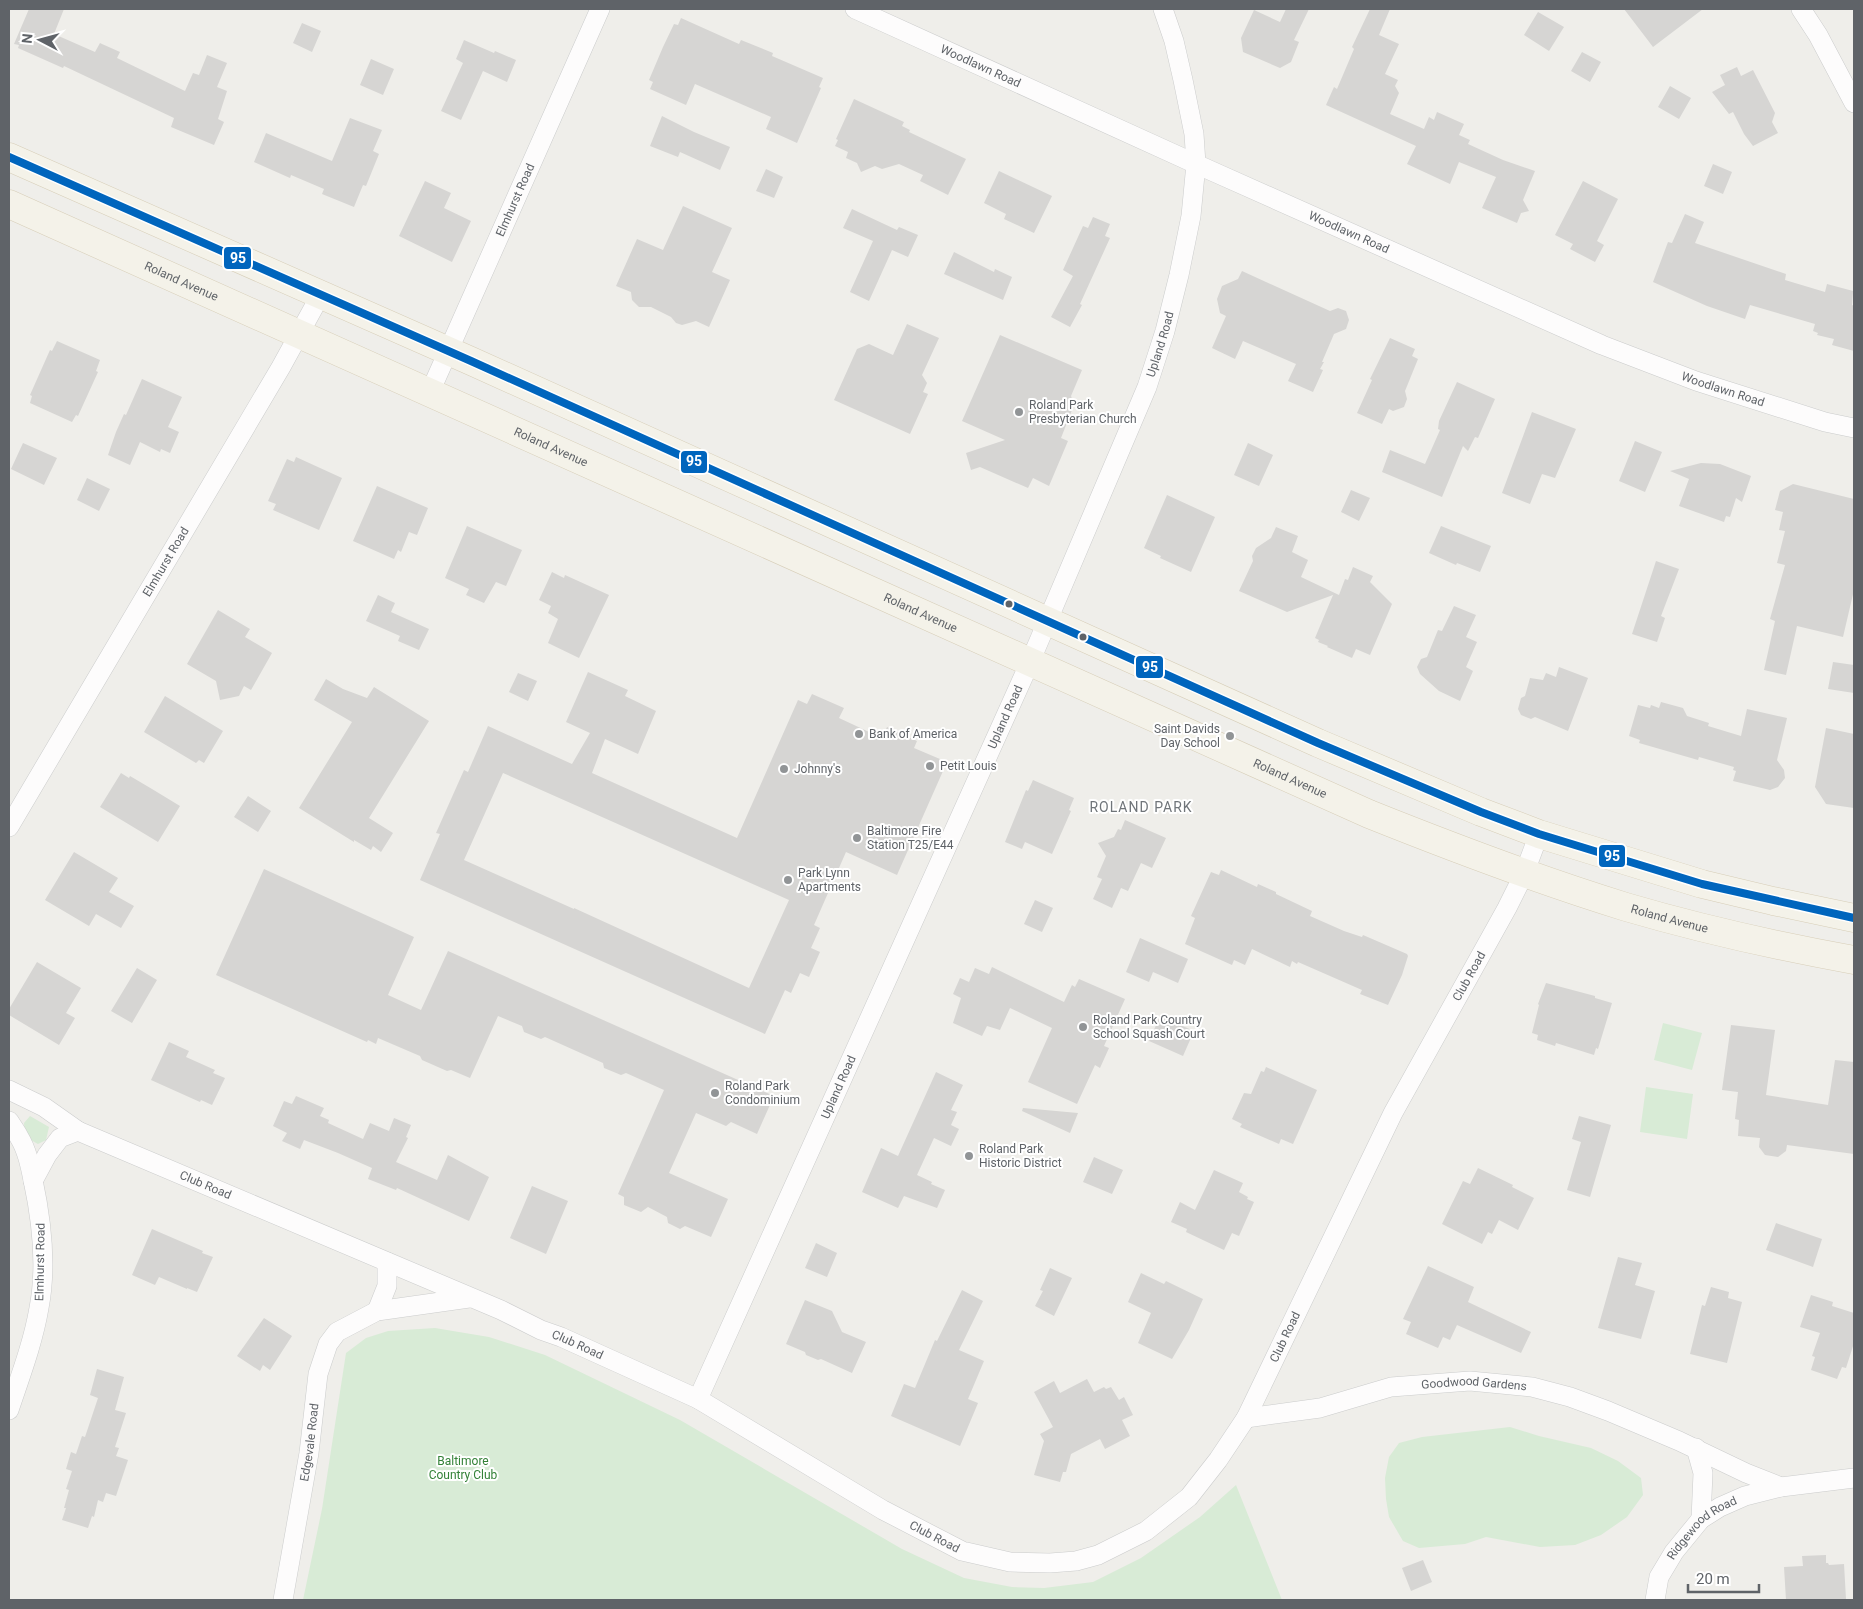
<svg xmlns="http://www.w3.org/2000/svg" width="1863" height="1609" font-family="Roboto,sans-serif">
  <rect width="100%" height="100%" fill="#efeeea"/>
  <!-- green -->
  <path fill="#d8ebd6" d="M1663,1023L1702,1033L1692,1070L1654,1060Z
    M1646,1087L1693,1094L1687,1139L1640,1132Z
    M30,1116L49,1127L46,1140L38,1144C29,1140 24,1133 24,1123Z
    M435,1328L489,1337L545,1355L680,1420L902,1549L964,1578L1012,1587L1044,1588L1093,1582L1141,1558L1200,1517L1236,1485L1282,1600H303L322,1509L346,1353L366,1338L388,1331Z
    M1510,1427L1539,1436L1591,1448L1618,1461L1641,1478L1643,1495L1627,1517L1601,1535L1575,1545L1540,1547L1486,1537L1465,1544L1419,1548L1403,1541L1389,1517L1386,1499L1385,1478L1389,1457L1399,1443L1422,1437Z"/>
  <!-- building -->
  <path fill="#d6d5d3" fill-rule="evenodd" d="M29,9H64L54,34L95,52L100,43L102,44L120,52L117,58L185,91L193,73L199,75L207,55L227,63L217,87L227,91L218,119L224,122L214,145L171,127L174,118L64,66L63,68L18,48L19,45L14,44Z
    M1286,9H1309L1294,40L1299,42L1291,62L1280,68L1243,52L1241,38L1254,10L1280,22Z
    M1370,9H1390L1379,35L1399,44L1385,74L1398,80L1395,86L1399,93L1390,114L1424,129L1429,117L1434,120L1437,112L1464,124L1459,135L1470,140L1468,144L1503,160L1535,171L1523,200L1529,211L1521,213L1517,223L1482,208L1496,177L1459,162L1450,184L1407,164L1416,146L1326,105L1334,87L1337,89L1354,49L1352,47Z
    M1624,9H1703L1653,47Z
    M1538,12L1564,27L1549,51L1524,35Z
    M681,18L739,44L741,40L773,53L772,56L823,78L819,87L821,88L797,143L766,129L771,117L695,84L686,105L650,89L653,82L649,80L663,47L674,24L678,25Z
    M302,23L321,31L312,52L293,43Z
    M464,40L494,53L495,51L516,60L507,82L483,71L461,120L441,111L463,63L456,59Z
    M1582,52L1601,62L1590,82L1571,71Z
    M371,59L394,69L383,95L360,85Z
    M1737,67L1741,76L1753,70L1775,113L1772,122L1778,133L1753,146L1744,134L1733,112L1729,114L1712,92L1725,85L1720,75Z
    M1670,86L1691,98L1679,119L1658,107Z
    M854,99L904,122L902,126L910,130L909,132L966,159L948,195L920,181L923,175L899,164L882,169L875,166L861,172L857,163L846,158L848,152L835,146L838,140L836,139Z
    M662,116L694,132L730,147L720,170L680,152L678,157L650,146Z
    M350,118L382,130L373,151L379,154L366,186L363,185L354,207L322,194L324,189L291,175L290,178L254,162L266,133L332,161Z
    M1713,164L1732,172L1723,194L1704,186Z
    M766,169L783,177L774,198L756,191Z
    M999,171L1052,196L1034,233L1004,219L1006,214L984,203Z
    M425,181L451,193L444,208L471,221L452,262L399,236Z
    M1583,181L1618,199L1597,241L1604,245L1595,262L1570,249L1573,244L1555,235Z
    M683,206L732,228L712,272L730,280L709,327L696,321L682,325L676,323L671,317L651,307H639L632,300L631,292L616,286L637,239L663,250Z
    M852,209L897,230L899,227L918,235L908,257L892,250L869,301L850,292L873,241L843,228Z
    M1685,214L1704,222L1695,243L1786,274L1785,280L1825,292L1827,284L1853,291L1852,305L1854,306V351L1832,345L1834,339L1817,335L1818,333L1813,331L1815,324L1750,305L1745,319L1707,306L1653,282L1668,242L1672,243Z
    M1093,217L1110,224L1105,236L1110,238L1080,304L1082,305L1070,327L1051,317L1073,276L1063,270L1083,226L1088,228Z
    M954,252L994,272L995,269L1012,277L1003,300L944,274Z
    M1242,271L1330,311L1338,308L1346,311L1349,320L1346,329L1334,334L1322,362H1324L1320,369L1323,370L1313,392L1288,381L1296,364L1243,341L1235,359L1212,348L1226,316L1220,313L1217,299L1222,286L1238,279Z
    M907,324L939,338L922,375L927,383L923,392L928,394L910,434L834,400L857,349L869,344L893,355Z
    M1000,335L1082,370L1071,396L1074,405L1061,438L1068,441L1049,486L1033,478L1028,488L980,467L971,470L966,453L1005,440L962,421Z
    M1390,338L1415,349L1412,356L1418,359L1405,391L1407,399L1404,407L1393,411L1389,409L1382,424L1357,413L1372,380L1370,379Z
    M57,341L100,360L96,371L98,372L78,416L76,415L72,422L30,403L32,396L30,395L50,350L52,351Z
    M142,379L182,397L168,427L179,432L170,453L161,449L160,452L140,442L130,465L108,455L116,432L124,414L126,415Z
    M1457,382L1495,399L1478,438L1475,437L1468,451L1463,446L1442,497L1382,472L1390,450L1425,464L1440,430L1438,429L1439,421Z
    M1532,412L1576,429L1555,478L1542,474L1530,504L1502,493Z
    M1635,441L1662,452L1645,492L1619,481Z
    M23,443L57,458L44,485L11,469Z
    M1248,443L1273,455L1259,486L1234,475Z
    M296,457L342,478L319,530L273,510L276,504L268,501L287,459L294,462Z
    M1701,463L1720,464L1751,476L1742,502L1736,498L1730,517L1726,516L1724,522L1679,506L1689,479L1670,471Z
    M87,478L110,489L99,511L77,500Z
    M1793,484L1854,499V590L1843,637L1797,626L1786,675L1764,670L1775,621L1770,619L1785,565L1777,563L1785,531L1779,530L1783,512L1775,510L1780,491Z
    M377,486L428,508L417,535L409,532L401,552L398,550L394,559L353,541Z
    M1351,490L1370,498L1359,521L1341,512Z
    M1167,495L1215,517L1191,572L1160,558L1161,556L1144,548Z
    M467,526L522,550L506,586L496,582L484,603L466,595L469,589L445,578Z
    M1441,526L1491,546L1480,572L1457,563L1456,565L1429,553Z
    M1276,527L1298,536L1292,552L1308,560L1301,577L1339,595L1345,579L1348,580L1353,567L1373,576L1370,582L1392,604L1370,655L1356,649L1352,658L1327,647L1328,646L1318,642L1319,640L1315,638L1333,595L1287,612L1239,591L1253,561L1252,556L1256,548L1271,538Z
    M1656,561L1679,569L1661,616L1665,618L1657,642L1632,634Z
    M552,572L564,578L565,575L609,595L579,658L548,643L558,619L548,613L551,606L539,600Z
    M378,595L395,603L391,612L429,629L419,650L398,641L400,636L366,621Z
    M1454,606L1476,615L1466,637L1477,642L1466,667L1473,671L1460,701L1439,691L1420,674L1417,667L1421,659L1427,657L1438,630L1442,631Z
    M218,610L250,629L245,637L272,653L251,690L244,686L239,696L220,700L216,681L187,664Z
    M1833,662L1854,665V693L1828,689Z
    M1559,667L1588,678L1568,731L1535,717L1531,719L1521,715L1518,709L1521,698L1525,696L1530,678L1543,680L1546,673L1556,677Z
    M588,672L628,690L625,696L656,711L638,754L605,739L592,773L737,838L798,700L807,704L812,694L844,708L839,718L882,738L887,727L917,741L914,748L947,762L897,875L846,852L814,925L820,928L811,948L820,952L809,977L800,973L791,993L785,990L765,1034L420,880L440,834L436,833L464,770L468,772L488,726L572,764L590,733L566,722ZM503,773L789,900L749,988L574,908V909L464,860Z
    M518,673L537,681L528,701L509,692Z
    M326,679L343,689L367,698L374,687L429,721L369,818L393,833L381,852L373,846L371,850L354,840V842L299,808L352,722L314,700Z
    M165,696L223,731L204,763L199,760L196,763L144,732Z
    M1661,702L1683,708L1687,716L1709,723L1708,726L1741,736L1747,709L1787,718L1777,760L1784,770L1785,778L1778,787L1770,790L1733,781L1736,771L1733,770L1734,767L1699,757L1698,760L1639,743L1640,740L1629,736L1638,705L1650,708L1651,705L1659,708Z
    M1826,728L1854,734V808L1826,804L1815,787Z
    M121,773L129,778L130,776L152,789L180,806L158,842L100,807Z
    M1033,780L1074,798L1069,810L1071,811L1052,854L1025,842L1022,849L1005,842L1026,790L1028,791Z
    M248,796L271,811L258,832L234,817Z
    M1125,820L1166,838L1152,868L1141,863L1128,891L1121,888L1112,908L1093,899L1102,879L1097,877L1106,856L1098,843L1114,837L1118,829L1121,830Z
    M74,852L118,878L109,892L134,906L121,928L96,914L89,926L45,900Z
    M264,869L414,937L388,995L421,1010L448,951L774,1096L757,1134L731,1122L726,1126L696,1113L669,1173L728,1199L711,1237L685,1226L680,1229L668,1223L667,1217L648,1207L641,1212L624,1205V1197L618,1194L664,1090L626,1073L621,1075L604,1068L603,1063L545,1037L541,1039L524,1032L522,1026L498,1016L470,1078L451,1070L447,1071L422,1060L420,1056L378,1038L376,1044L368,1040L367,1042L216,975Z
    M1221,870L1257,887L1258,884L1276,892V894L1312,911L1310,916L1344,931L1362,937L1363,935L1407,954L1408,956L1402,975L1388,1005L1360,994L1362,990L1298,962L1297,964L1292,961L1290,967L1252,949L1245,965L1234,960L1232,965L1185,944L1195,918L1191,916L1211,872L1219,875Z
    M1035,900L1053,908L1042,932L1024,924Z
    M1140,938L1188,959L1178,983L1153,972L1149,982L1126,972Z
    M37,962L81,988L66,1013L75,1018L59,1045L9,1015V1009Z
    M992,967L1064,1002L1072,985L1075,987L1079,979L1125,999L1104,1046L1109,1048L1100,1068L1095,1065L1077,1104L1028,1082L1052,1028L1010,1008L1000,1030L987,1026L982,1036L953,1023L961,998L953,994L960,978L969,982L975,968L989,974Z
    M137,968L157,980L132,1023L111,1011Z
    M1546,983L1595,996V998L1612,1003L1598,1049L1596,1048L1594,1055L1556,1043L1555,1046L1537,1040L1538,1035L1532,1033L1539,1005L1538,1004Z
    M1160,1016L1194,1031L1183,1056L1149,1041Z
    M1731,1025L1775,1030L1766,1095L1828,1105L1835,1060L1854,1062V1154L1787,1145L1786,1151L1778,1157L1765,1155L1759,1147L1760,1138L1738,1136L1739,1120L1735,1119L1738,1092L1722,1090Z
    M169,1042L189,1051L186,1057L215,1070L213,1073L225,1078L212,1105L201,1100L200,1102L151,1080Z
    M1266,1067L1317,1090L1293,1144L1281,1139L1279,1144L1240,1127L1242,1124L1232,1119L1244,1093L1251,1094L1261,1071L1264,1072Z
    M936,1072L963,1085L951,1110L957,1112L951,1125L959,1129L951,1146L934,1138L917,1175L932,1182L931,1184L945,1190L937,1208L904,1196L898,1208L862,1192L881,1148L898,1156Z
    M296,1096L324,1108L320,1116L329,1120L328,1123L363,1139L370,1123L389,1131L394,1118L411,1125L406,1137L408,1138L396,1162L437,1180L448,1155L489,1177L469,1221L397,1188L396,1190L368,1179L372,1168L338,1153L304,1140L300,1149L282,1141L287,1133L273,1126L284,1101L292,1104Z
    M1023,1108L1078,1113L1070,1133L1022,1111Z
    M1579,1116L1611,1125L1590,1197L1567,1190L1581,1142L1572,1139Z
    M1094,1157L1123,1170L1112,1194L1083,1182Z
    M1478,1168L1513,1185L1512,1187L1534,1198L1518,1230L1499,1220L1492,1234L1488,1232L1482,1244L1442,1224L1463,1181L1470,1184Z
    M1214,1170L1243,1183L1239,1192L1248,1197L1247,1199L1254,1202L1239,1236L1232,1233L1224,1250L1186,1232L1187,1229L1171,1222L1180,1202L1195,1210Z
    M532,1186L568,1201L546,1254L510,1238Z
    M1776,1223L1822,1239L1813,1267L1766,1250Z
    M152,1229L203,1251L202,1253L213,1257L197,1292L187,1288V1289L159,1277L155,1285L132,1275Z
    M816,1243L837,1253L827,1277L805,1268Z
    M1618,1257L1642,1263L1635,1285L1655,1291L1641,1339L1598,1328Z
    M1428,1266L1474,1287L1468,1302L1531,1332L1521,1353L1457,1325L1450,1340L1443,1337L1438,1348L1406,1334L1411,1322L1403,1319Z
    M1050,1268L1072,1278L1054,1316L1035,1306L1043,1291L1040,1290Z
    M1141,1273L1164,1284L1166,1281L1203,1299L1189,1330L1172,1359L1138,1343L1151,1313L1128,1302Z
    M1711,1287L1729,1292L1728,1298L1742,1302L1727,1363L1690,1354L1702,1305L1705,1306Z
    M962,1290L983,1301L959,1350L984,1361L968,1399L978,1403L960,1446L891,1416L904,1384L915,1388L935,1340L937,1341Z
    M1811,1295L1833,1302L1832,1306L1854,1313V1343L1846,1368L1842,1367L1837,1379L1811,1370L1815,1357L1812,1356L1820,1333L1800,1327Z
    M805,1300L832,1311L842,1332L866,1342L852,1373L821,1359L818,1360L806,1355L805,1352L786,1344Z
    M264,1318L292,1336L270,1370L263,1365L260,1371L237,1356Z
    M97,1369L124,1377L115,1410L126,1413L115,1447L119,1448L116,1456L128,1460L116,1496L106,1493L103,1502L98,1500L94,1517L92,1516L88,1528L62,1520L66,1508H64L69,1490L66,1489L72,1471L66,1469L71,1452L76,1454L82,1436L85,1437L98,1398L90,1395Z
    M1087,1379L1094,1392L1104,1387L1106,1389L1111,1387L1119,1400L1124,1397L1133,1415L1122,1420L1130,1436L1105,1449L1100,1439L1071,1454L1066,1472H1063L1060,1482L1034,1475L1044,1441L1040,1434L1053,1427L1034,1392L1054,1381L1060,1393Z
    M1826,1555V1563H1828L1829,1565L1844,1564L1846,1599L1843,1600H1786L1784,1567L1803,1566L1802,1556Z
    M1423,1560L1432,1582L1411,1591L1402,1568Z"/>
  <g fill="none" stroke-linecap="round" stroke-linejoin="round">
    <!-- street casing -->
    <g stroke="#cbcccc" stroke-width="20">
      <g id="street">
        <path id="s1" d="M855,9L1196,164L1602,345L1696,381L1825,422L1854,428"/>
        <path d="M1801,9L1818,35L1854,103"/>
        <path id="s2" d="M430,392L600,9"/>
        <path id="s3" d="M9,827L281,367L320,296"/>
        <path id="s4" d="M9,1090L44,1107L78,1131L501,1310L541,1330L561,1337L698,1399L883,1510L962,1551L1010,1562L1050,1563L1076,1561L1098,1555L1146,1531L1189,1497L1218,1460L1246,1418L1393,1113L1507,908L1524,874L1539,834"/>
        <path d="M9,1121C12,1126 16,1131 19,1137C27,1150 30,1165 33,1180C42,1222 47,1266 39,1308C33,1343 20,1377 9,1410"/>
        <path d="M33,1181L47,1155L60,1138L78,1131"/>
        <path d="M377,1311L387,1286V1262"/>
        <path id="s5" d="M698,1399L1030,662L1147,387L1165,331L1179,275L1191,216L1196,164L1194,134L1183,80L1174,41L1163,9"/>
        <path id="s6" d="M1246,1418L1320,1408L1391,1387L1470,1381L1532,1387L1570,1397L1608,1411L1679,1441L1746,1473L1781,1487"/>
        <path d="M1696,1448L1703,1473L1701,1519"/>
        <path id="s7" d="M283,1600L309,1453L318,1374L328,1344L337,1332L377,1311L469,1298"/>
        <path id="s8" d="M1655,1600L1659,1577L1674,1552L1701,1519L1720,1507L1745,1496L1781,1487L1854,1478"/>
      </g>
    </g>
    <!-- primary casing -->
    <g stroke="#d7ceb8" stroke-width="29">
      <g id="primary">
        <path d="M9,157L471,361L1318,743L1481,812L1539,834L1702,884L1773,901L1854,918"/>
        <path id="s9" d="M9,204L1369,814C1454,848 1538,880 1626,907C1701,929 1777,946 1854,960"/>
      </g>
    </g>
    <!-- street -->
    <use href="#street" stroke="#fdfcfc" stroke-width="19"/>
    <!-- primary -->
    <use href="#primary" stroke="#f4f2e9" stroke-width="28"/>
    <!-- bus-1 casing -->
    <g stroke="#fff" stroke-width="11">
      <path id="bus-1" d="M9,157L471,361L1318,743L1481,812L1539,834L1702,884L1854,918"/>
    </g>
    <!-- bus-1 -->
    <use href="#bus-1" stroke="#0065bd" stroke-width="8"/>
  </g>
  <!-- markers -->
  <g fill="#919496" stroke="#fff" stroke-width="2">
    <circle cx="1019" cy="412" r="5"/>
    <circle cx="859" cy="734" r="5"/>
    <circle cx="1230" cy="736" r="5"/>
    <circle cx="930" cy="766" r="5"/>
    <circle cx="784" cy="769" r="5"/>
    <circle cx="857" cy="838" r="5"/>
    <circle cx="788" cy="880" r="5"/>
    <circle cx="1083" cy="1027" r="5"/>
    <circle cx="715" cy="1093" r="5"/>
    <circle cx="969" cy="1156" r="5"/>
  </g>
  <g fill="#5f6368" stroke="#fff" stroke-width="2">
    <circle cx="1009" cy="604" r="4.5"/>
    <circle cx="1083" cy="637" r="4.5"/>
  </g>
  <g text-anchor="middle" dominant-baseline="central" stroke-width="4" stroke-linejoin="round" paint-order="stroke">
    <!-- street labels -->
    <g font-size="12" fill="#5f6368" stroke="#fff">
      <text stroke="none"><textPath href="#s1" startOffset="138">Woodlawn Road</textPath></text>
      <text stroke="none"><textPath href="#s2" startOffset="210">Elmhurst Road</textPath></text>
      <text stroke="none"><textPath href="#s1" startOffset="542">Woodlawn Road</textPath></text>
      <text stroke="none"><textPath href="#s9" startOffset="189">Roland Avenue</textPath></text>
      <text stroke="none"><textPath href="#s5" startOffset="1152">Upland Road</textPath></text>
      <text stroke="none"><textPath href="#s1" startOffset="948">Woodlawn Road</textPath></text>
      <text stroke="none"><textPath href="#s9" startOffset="594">Roland Avenue</textPath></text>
      <text stroke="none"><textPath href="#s3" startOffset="308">Elmhurst Road</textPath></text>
      <text stroke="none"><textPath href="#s9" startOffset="999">Roland Avenue</textPath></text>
      <text stroke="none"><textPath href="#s5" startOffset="748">Upland Road</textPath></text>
      <text stroke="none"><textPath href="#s9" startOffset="1404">Roland Avenue</textPath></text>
      <text stroke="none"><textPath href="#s9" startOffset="1809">Roland Avenue</textPath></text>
      <text stroke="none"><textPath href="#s4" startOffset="1900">Club Road</textPath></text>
      <text stroke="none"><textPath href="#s5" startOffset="342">Upland Road</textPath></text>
      <text stroke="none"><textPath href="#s4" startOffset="219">Club Road</textPath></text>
      <text transform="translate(40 1262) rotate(-89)">Elmhurst Road</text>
      <text stroke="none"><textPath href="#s4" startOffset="1495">Club Road</textPath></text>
      <text stroke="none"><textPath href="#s4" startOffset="624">Club Road</textPath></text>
      <text stroke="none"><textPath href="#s6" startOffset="232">Goodwood Gardens</textPath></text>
      <text stroke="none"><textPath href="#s7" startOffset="160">Edgevale Road</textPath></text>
      <text stroke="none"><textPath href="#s8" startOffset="90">Ridgewood Road</textPath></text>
      <text stroke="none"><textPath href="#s4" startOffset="1030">Club Road</textPath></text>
    </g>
    <!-- poi labels -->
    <g font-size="12" fill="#5f6368" stroke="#fff" text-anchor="start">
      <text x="1029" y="405">Roland Park<tspan x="1029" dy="14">Presbyterian Church</tspan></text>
      <text x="1220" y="729" text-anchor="end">Saint Davids<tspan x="1220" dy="14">Day School</tspan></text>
      <text x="869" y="734">Bank of America</text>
      <text x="940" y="766">Petit Louis</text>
      <text x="794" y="769">Johnny's</text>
      <text x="867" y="831">Baltimore Fire<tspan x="867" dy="14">Station T25/E44</tspan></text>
      <text x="798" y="873">Park Lynn<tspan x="798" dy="14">Apartments</tspan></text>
      <text x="1093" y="1020">Roland Park Country<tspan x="1093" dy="14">School Squash Court</tspan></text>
      <text x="725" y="1086">Roland Park<tspan x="725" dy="14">Condominium</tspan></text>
      <text x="979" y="1149">Roland Park<tspan x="979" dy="14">Historic District</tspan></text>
    </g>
    <!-- park labels -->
    <g font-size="12" fill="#348238" stroke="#fff">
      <text x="463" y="1461">Baltimore<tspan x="463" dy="14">Country Club</tspan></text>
    </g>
    <!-- neighbourhood labels -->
    <g font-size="14" letter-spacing="1" fill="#70757a" stroke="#fff">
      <text x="1141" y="807">ROLAND PARK</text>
    </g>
  </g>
  <g stroke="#fff" stroke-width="2">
    <rect x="223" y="246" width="29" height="24" rx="5" fill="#0065bd"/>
    <rect x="680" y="450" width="28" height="24" rx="5" fill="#0065bd"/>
    <rect x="1135" y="655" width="29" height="24" rx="5" fill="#0065bd"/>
    <rect x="1598" y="844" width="28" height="24" rx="5" fill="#0065bd"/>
  </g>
  <g font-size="14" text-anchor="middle" font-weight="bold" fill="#fff">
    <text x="238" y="263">95</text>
    <text x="694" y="466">95</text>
    <text x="1150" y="672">95</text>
    <text x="1612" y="861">95</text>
  </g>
  <!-- border -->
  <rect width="1863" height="1609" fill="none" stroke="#5f6368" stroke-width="20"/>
  <!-- north arrow -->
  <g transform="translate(40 40) rotate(276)" stroke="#ffffff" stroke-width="4" paint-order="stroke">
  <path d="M0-4L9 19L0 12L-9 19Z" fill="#5f6368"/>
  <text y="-8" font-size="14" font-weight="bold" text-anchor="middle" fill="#5f6368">N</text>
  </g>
  <!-- scale -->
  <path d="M1688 1584v8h71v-8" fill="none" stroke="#5f6368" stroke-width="2.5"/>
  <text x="1696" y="1584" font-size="15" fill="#5f6368" stroke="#ffffff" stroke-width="4" paint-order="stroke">20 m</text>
</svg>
